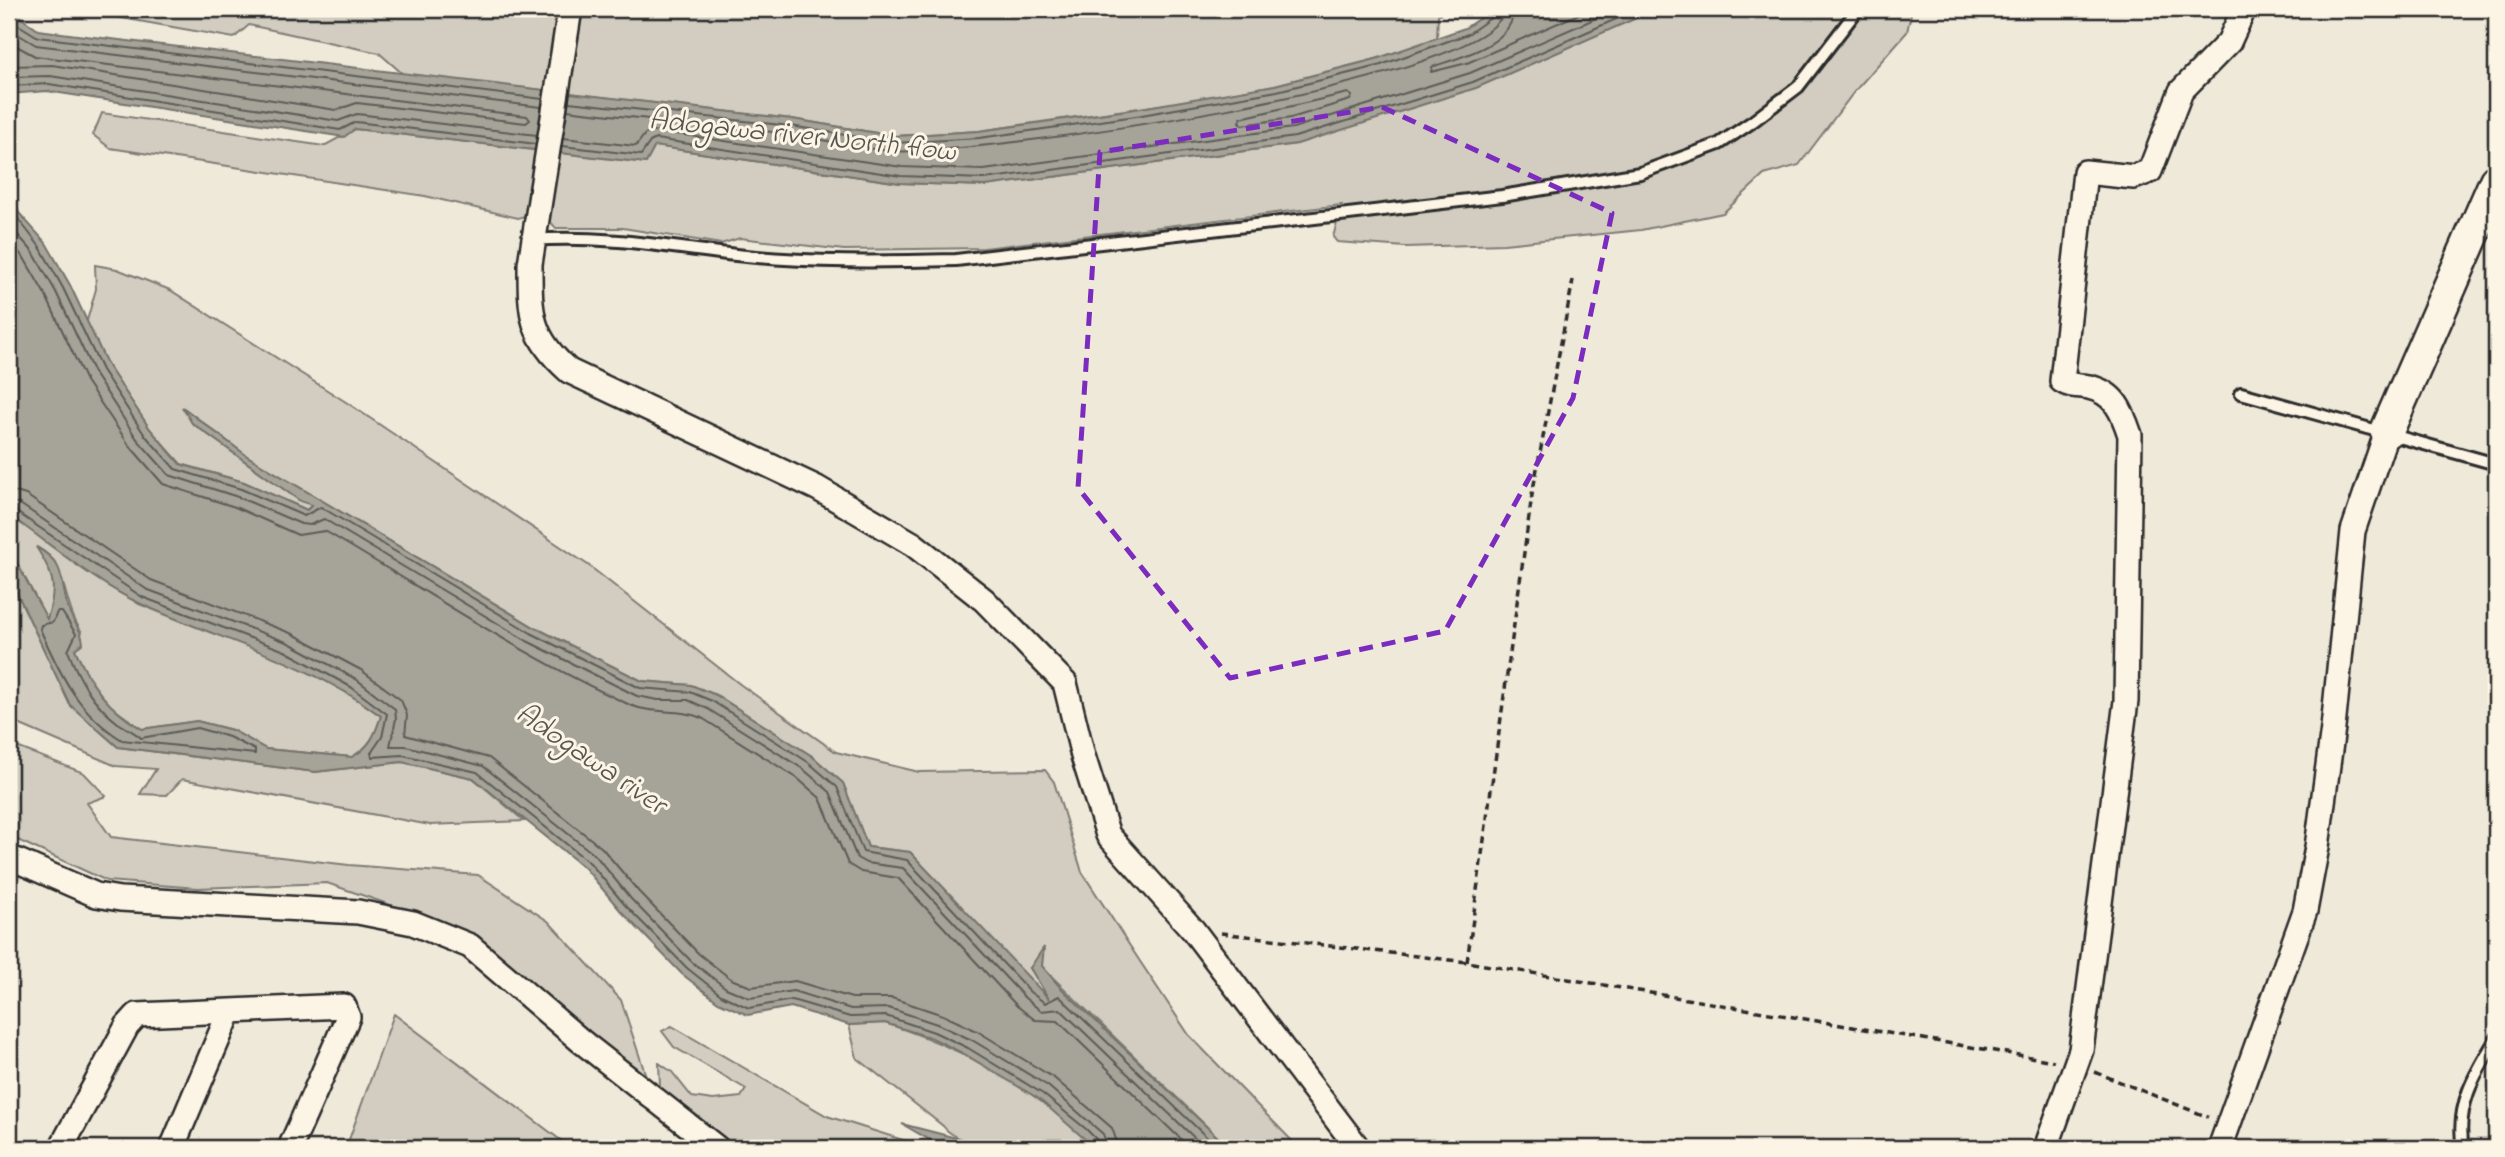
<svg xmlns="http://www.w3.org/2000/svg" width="2505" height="1157" font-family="'Indie Flower',sans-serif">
  <rect width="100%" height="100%" fill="#efe9da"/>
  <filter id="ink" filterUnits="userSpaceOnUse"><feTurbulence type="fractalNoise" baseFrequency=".0143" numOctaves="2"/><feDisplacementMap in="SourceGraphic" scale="14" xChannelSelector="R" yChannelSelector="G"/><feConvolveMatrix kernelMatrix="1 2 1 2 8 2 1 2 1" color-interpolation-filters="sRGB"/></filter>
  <g filter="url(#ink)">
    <!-- green -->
    <path fill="#d2cdc0" stroke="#7e7c76" stroke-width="2" d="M108,9H1447L1438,15L1437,38L1376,59L1275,85L1195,100L979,131L895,136L792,119L403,74L379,53L249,25L234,38L111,16Z
      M1657,9H1912L1907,32L1854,92L1799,165L1764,175L1723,213L1641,230L1504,244L1406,247L1337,242L1333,237L1342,205L984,248L844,250L740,238L721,244L623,228H556C546,215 533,212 518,218L425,196L110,148L93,135L102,113L324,146L355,129L646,163L655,146L900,183L985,186L1097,171L1297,144L1595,35Z
      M95,265L117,269L170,290L349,404L588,565L741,685L836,752L919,772L1045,770L1054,782L1082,872L1139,960L1189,1035L1299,1148H1229L1041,966L1030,968L1051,1001L1035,986L910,852L868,847L843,783L812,756L716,695L691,685L642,681L534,627L247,456L184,408L192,423L300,500L312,504L307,510L244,482L181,464L150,429L108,366L86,324L96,289Z
      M9,515L139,604L282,658L347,692L381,716C375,735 370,747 352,757L266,749L232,730L197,721L142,729L107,704L87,679L75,649L82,632C62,606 69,565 38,548L50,569L55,593L47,620L9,548Z
      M9,576L70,705L118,747L315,772L402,762L473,778L524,821L430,825L182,779L167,795L140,794L156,769L116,766L9,720Z
      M9,744L84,773L106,796L87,803L111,837L349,865L478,875L548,921L621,1000L646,1076L431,919L327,883L198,888L107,881L9,836Z
      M394,1014L571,1148H346Z
      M885,1023C963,1048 1037,1089 1095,1148C1059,1148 965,1156 943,1126L857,1058L849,1025Z
      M672,1026L827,1116L906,1141L956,1148H704L672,1125L660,1086L659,1063L672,1072L692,1097L713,1100L741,1097L746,1089L674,1047L662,1031Z"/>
    <!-- water -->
    <path fill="#a6a399" stroke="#75736d" stroke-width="2" d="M9,9L38,30L77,35L792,119L895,136L979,131L1135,109L1275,85L1376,59L1465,28L1493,9H1657L1476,88L1297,144L1097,171L985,186L900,183L655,146L646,163L355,129L344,137L47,91L9,94Z
      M9,190L19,213L46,243L70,285L108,366L150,429L180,464L244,482L307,510L312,505L300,501L192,423L182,407L247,456L534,627L642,681L691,685L716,695L812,756L843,783L868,847L910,852L1049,999L1030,968L1044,947L1042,966L1060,987L1229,1148H1095L1039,1099L964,1054L932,1038L885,1023L849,1025L791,1007L748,1015L718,1002L682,974L620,910L585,868L473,778L402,762L315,772L118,747L70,705L9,576V548L47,619C57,587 55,576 36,547C70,565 58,584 70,613C75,625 82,630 83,643L75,649C90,685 108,709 142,729L197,721L232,730L266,749L352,757C370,747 375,735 381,716C305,659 224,642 141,604C97,584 49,543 9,515Z
      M902,1124L995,1148L940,1146Z"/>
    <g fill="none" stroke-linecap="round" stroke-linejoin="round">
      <!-- shore -->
      <path stroke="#5c5b57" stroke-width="2" d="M1514,9C1513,45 1460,57 1432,67L1431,72L1467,63L1590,9
        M9,19L38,37L543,99
        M9,29L36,45L541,107
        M9,42L35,56L527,116L530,120L526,123L357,103L336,110L52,65L9,66
        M9,77L50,76L338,121L357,114L537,135
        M9,86L49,84L340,130L356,122L536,144
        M1348,93L1352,96L1350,100L1291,118L1242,125L1239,122L1241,118Z
        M569,102L791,126L894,143L979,138L1136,116L1277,91L1378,66L1468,34L1492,17L1495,9
        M567,110C641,119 715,125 788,134C823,139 858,149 893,151C968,157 1500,82 1504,9
        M563,138L636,146L645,134L657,131L902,167L984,170L1293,128L1470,73L1617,9
        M562,146L641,155L650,142L656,139L901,176L984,179L1097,164L1295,137L1473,82L1639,9
        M9,207L40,247L63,288L102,370L144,434L175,469L241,489L304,516L321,507L531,633L640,688L690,692L712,701L808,762L837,787L863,852L907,860L1030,992L1045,1003L1059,996L1218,1148
        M9,225L33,252L56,292L95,375L137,439L169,475L238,497L301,524L310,525L324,519L527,641L637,696L658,700H688L708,709L803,769L830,792L857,858L866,863L903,868L1025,998L1041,1011L1060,1009L1205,1148
        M9,241L24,258L46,296L86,381L129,445L163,484L235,507L298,535L325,531C426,590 523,657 630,705C654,715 679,708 702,718L797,778L820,798L848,864L861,872L898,878L1017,1006L1035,1020L1058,1021L1190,1148
        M9,490L26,495L151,580L293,634L361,670L401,700L407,715L405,735L489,758L602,848L639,892L699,954L731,979L751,987L795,981L852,998H892L943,1015L977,1031L1054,1078L1112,1128L1119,1148
        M9,501L20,504L146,589L289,643L356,679L395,709L396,719L390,746H406L483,766L596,856L631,899L692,962L726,988L750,998L793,991L851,1009L889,1008L937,1024L972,1040L1048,1086L1103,1134L1108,1148
        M9,510L15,511L142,597L285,651L351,687L387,714L382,737L371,753L372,757L403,755L477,772L590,863L625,905L687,968L721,995L749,1008L792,1000L850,1017L886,1016L934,1032L968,1048L1043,1094L1086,1129L1098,1141L1100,1148
        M57,612H62L76,634L68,651C79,679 93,704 118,723C126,728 135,732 141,738L197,728L229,737L255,750V754L122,740C78,713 60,674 40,629L41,625L53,622Z"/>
      <!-- service casing -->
      <g stroke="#2b2b2b" stroke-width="16">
        <path id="service" d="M533,240C602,235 668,247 736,255C809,263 883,262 956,260L1502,196L1640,173L1719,144L1752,122L1798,87L1858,9
          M2241,393L2496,464
          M2463,1148C2455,1106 2475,1074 2496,1039"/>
      </g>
      <!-- minor casing -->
      <g stroke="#2b2b2b" stroke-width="28">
        <path id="minor" d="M570,9L530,264C530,314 530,337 569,371L817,488L913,544L984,600L1065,683L1083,756L1108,835L1193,930L1358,1148
          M9,857L96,895L120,899L358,912L413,923L470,946L581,1041L717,1148
          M61,1148L127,1026L137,1015L344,1006L348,1017L290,1148
          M172,1148L230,1011
          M2046,1148L2081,1050L2126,701L2130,435C2122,411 2115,393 2089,387C2079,385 2071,387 2062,381L2085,172L2134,177L2150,171L2181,91L2229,42L2244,9
          M2220,1148L2305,911L2317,847L2333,728L2353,531L2387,431"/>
      </g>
      <!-- secondary casing -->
      <g stroke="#2b2b2b" stroke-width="37">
        <path id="secondary" d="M2387,431L2496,181"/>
      </g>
      <!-- path -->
      <path stroke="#2b2b2b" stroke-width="3.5" stroke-dasharray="7 5" stroke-linecap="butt" d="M1221,933L1467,962L2054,1061
        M1467,962L1532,495L1573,280
        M2095,1072L2208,1117"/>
      <!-- service -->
      <use href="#service" stroke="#fcf5e5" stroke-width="10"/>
      <!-- minor -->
      <use href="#minor" stroke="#fcf5e5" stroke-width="23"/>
      <!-- secondary -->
      <use href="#secondary" stroke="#fcf5e5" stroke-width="32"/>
    </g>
  </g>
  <!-- marked area -->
  <path fill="none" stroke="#7b2cbf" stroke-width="5" stroke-dasharray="14 9" stroke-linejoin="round" d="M1382,107L1612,213L1573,398L1445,631L1230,678L1078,488L1100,152Z"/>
  <g text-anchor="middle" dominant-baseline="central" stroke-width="6" stroke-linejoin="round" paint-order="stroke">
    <!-- water labels -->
    <g font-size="30" font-style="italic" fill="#565552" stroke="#fcf5e5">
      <text transform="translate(802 137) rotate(6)">Adogawa river North flow</text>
      <text transform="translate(590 760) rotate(34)">Adogawa river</text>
    </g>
  </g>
  <!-- margin -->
  <rect width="2505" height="1157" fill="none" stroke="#fcf5e5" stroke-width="35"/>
  <rect x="18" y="18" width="2470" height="1122" fill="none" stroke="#2b2b2b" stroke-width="2.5" filter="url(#ink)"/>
</svg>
